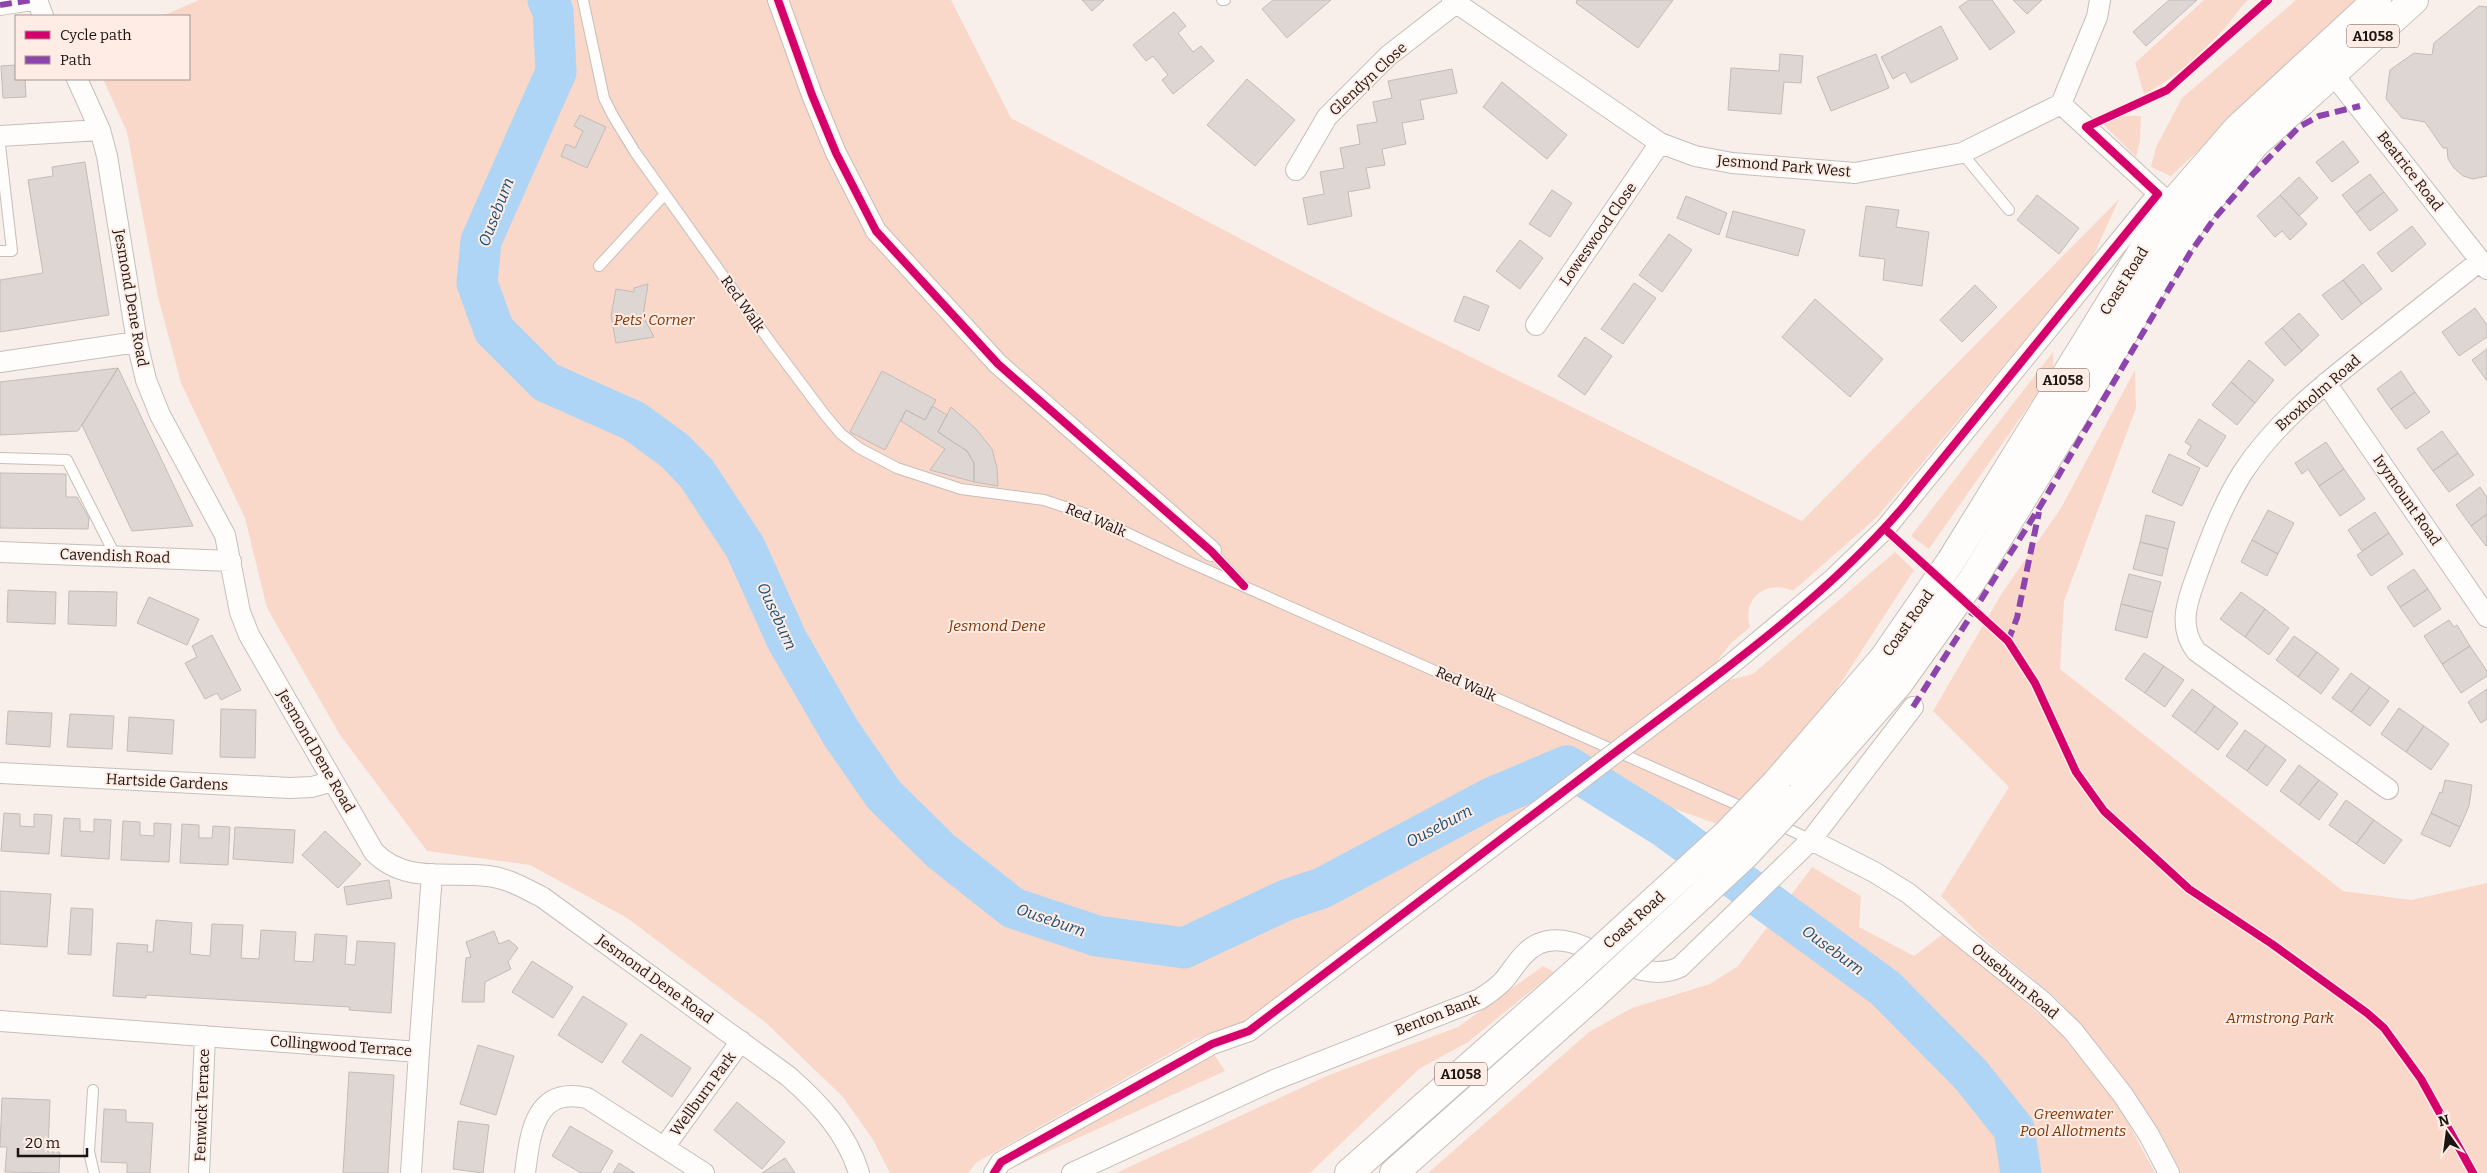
<svg xmlns="http://www.w3.org/2000/svg" width="2487" height="1173" font-family="Bitter,serif">
  <rect width="100%" height="100%" fill="#f9efea"/>
  <!-- green -->
  <path fill="#f9d8c9" d="M199,0H951L1011,118L1382,313L1802,521L2119,199L2091,261L1878,516L1793,591C1766,579 1742,598 1750,627L1730,644L1716,663L1729,680L1753,674L1895,552L1914,570L1829,701L1763,779L1717,824L1572,772L1243,1022L1229,1031L1197,1038L977,1162L968,1173H890L873,1140L843,1097L765,1022L627,918L530,865L427,851L340,735L267,608L245,518L181,383L158,297L127,132L103,79H189V16H162Z
    M2204,0H2248C2238,9 2232,21 2223,30C2204,51 2169,83 2144,94L2135,63Z
    M2296,0H2359L2171,176L2151,167L2156,147L2182,98Z
    M2120,116H2141L2140,140L2136,157L2103,124Z
    M2053,352V371L1929,549L1911,536Z
    M2135,370L2136,408L2064,601L2060,669L2343,891L2411,900L2487,883V1173H2176L2088,1035L2058,1000L1982,937L1941,896L2009,787L1933,711L2002,593L2061,508Z
    M1812,867L1861,896L1859,927L1914,956L1943,934L1998,978L2060,1033L2113,1095L2155,1173H1428L1589,1032L1632,1008L1710,984L1738,966Z
    M1543,966L1554,972L1468,1042L1419,1069L1310,1173H1116L1329,1075L1458,1027Z
    M1212,1051L1225,1071L1012,1168Z"/>
  <g fill="none" stroke-linecap="round" stroke-linejoin="round">
    <!-- river -->
    <path stroke="#aed5f5" stroke-width="41" d="M548,0L553,11L556,72L481,241L477,283L494,330L546,382L634,421L675,451L697,474L745,547L787,640L841,733L884,795L941,851L1013,908L1097,936L1184,948L1286,900L1322,888L1491,798L1567,766L1663,826L1885,988L1971,1075L2014,1129L2021,1173"/>
  </g>
  <!-- building -->
  <path fill="#ded6d2" stroke="#c3bbb7" d="M1082,0H1104L1092,11Z
    M1273,0H1331L1287,38L1262,9Z
    M1577,0H1673L1638,48L1576,3Z
    M1969,0H1992L2015,32L1990,50L1959,7Z
    M2013,0H2042L2027,14Z
    M2169,0H2197L2146,46L2133,32Z
    M2479,6L2487,7V176L2473,179L2463,176L2454,168L2448,159L2447,148H2443L2425,122L2402,118L2386,99L2390,70L2414,53L2432,55L2434,43Z
    M1174,12L1186,26L1178,33L1193,52L1201,46L1214,61L1173,94L1162,80L1168,75L1153,56L1146,61L1133,45Z
    M1941,26L1958,59L1911,83L1905,72L1893,79L1881,57Z
    M1780,54L1803,56L1801,83L1784,82L1781,114L1728,110L1731,68L1779,71Z
    M1876,54L1889,88L1831,111L1817,77Z
    M16,65V79H25L26,97L3,98L1,66Z
    M1452,69L1457,93L1420,100L1424,119L1402,123L1406,144L1382,149L1385,165L1366,168L1370,188L1348,192L1352,216L1308,225L1303,198L1324,194L1320,172L1344,168L1340,148L1360,144L1357,125L1377,122L1373,102L1392,98L1388,81Z
    M1247,79L1295,120L1255,166L1207,125Z
    M1502,82L1567,135L1547,159L1483,107Z
    M580,115L606,127L587,168L561,156L566,144L575,148L583,131L574,126Z
    M2343,141L2359,162L2332,182L2316,162Z
    M85,162L109,315L0,332V280L43,273L28,180L53,176L52,167Z
    M2370,174L2384,192L2356,213L2342,195Z
    M2299,177L2318,198L2299,216L2280,195Z
    M1552,190L1572,203L1550,237L1529,224Z
    M2384,192L2398,210L2370,231L2356,213Z
    M2037,195L2079,228L2059,254L2017,220Z
    M2280,195L2307,224L2290,240L2282,231L2275,237L2257,216Z
    M1686,196L1727,213L1719,235L1677,218Z
    M1866,206L1899,210L1896,227L1929,232L1922,286L1883,280L1885,259L1859,256Z
    M1733,211L1805,230L1798,256L1726,237Z
    M2412,226L2426,244L2392,272L2377,253Z
    M1669,234L1692,250L1662,292L1639,275Z
    M1520,240L1543,258L1520,289L1496,271Z
    M2363,264L2382,289L2362,304L2343,280Z
    M2343,280L2362,304L2342,320L2322,295Z
    M1634,283L1656,298L1623,344L1601,329Z
    M648,284L643,316L654,337L616,343L611,316L616,289L634,292V288Z
    M1975,285L1997,307L1962,342L1940,320Z
    M1464,296L1489,306L1479,331L1454,321Z
    M1815,299L1883,359L1850,397L1782,337Z
    M2475,308L2487,325V337L2459,356L2442,332Z
    M2299,313L2319,335L2302,351L2282,328Z
    M2282,328L2302,351L2285,366L2265,343Z
    M1585,337L1612,356L1585,395L1558,376Z
    M2487,349V381L2472,360Z
    M2249,360L2274,380L2255,403L2231,382Z
    M118,368L193,526L132,531L82,425Z
    M118,368L78,431L0,435V382Z
    M882,371L936,400L925,420L906,410L885,450L850,432Z
    M2401,371L2415,392L2391,409L2377,389Z
    M2231,382L2255,403L2237,425L2212,405Z
    M2415,392L2430,412L2406,429L2391,409Z
    M932,406L947,415L938,432L967,451L974,463V482L930,470L945,449L901,421L906,410L925,420Z
    M951,407L976,429L992,449L997,468L998,486L974,482V463L967,451L938,432Z
    M2199,419L2226,436L2207,467L2187,454L2191,446L2185,442Z
    M2442,431L2458,453L2433,471L2417,449Z
    M2326,442L2344,469L2319,486L2308,469L2302,474L2295,463Z
    M2458,453L2474,475L2449,492L2433,471Z
    M2169,454L2200,468L2182,506L2152,492Z
    M2344,469L2365,499L2340,516L2319,486Z
    M0,473L66,474V497H77L89,518L88,529L0,528Z
    M2480,487L2487,497V514L2471,526L2456,505Z
    M2268,510L2294,523L2278,554L2252,540Z
    M2375,512L2389,533L2362,551L2348,530Z
    M2487,514V545L2486,546L2471,526Z
    M2146,515L2175,522L2168,549L2140,542Z
    M2389,533L2403,554L2371,576L2357,555Z
    M2252,540L2278,554L2267,576L2241,562Z
    M2140,542L2168,549L2162,576L2133,569Z
    M2414,569L2428,589L2400,607L2387,587Z
    M2129,574L2161,582L2153,612L2121,604Z
    M2428,589L2441,609L2414,627L2400,607Z
    M8,590L56,592L55,624L7,622Z
    M69,591L117,592L116,626L68,624Z
    M2241,592L2265,609L2245,637L2220,619Z
    M149,597L199,619L187,645L137,623Z
    M2121,604L2153,612L2147,638L2115,630Z
    M2265,609L2289,628L2269,655L2245,637Z
    M2449,620L2454,627L2457,625L2470,646L2442,664L2424,636Z
    M212,635L241,690L221,700L217,693L205,699L185,663L197,657L192,646Z
    M2294,636L2317,652L2298,677L2276,660Z
    M2470,646L2487,671V676L2461,693L2442,664Z
    M2317,652L2339,669L2321,694L2298,677Z
    M2144,653L2164,666L2145,693L2125,679Z
    M2164,666L2184,680L2165,707L2145,693Z
    M2351,673L2370,687L2351,712L2332,698Z
    M2370,687L2389,701L2370,726L2351,712Z
    M2192,689L2215,706L2195,733L2172,716Z
    M2487,689V719L2481,723L2468,702Z
    M2215,706L2238,723L2218,750L2195,733Z
    M2399,708L2424,726L2406,752L2381,734Z
    M221,709L256,710L255,758L220,757Z
    M8,711L52,713L50,747L6,744Z
    M70,714L114,716L112,749L67,747Z
    M129,717L174,720L172,754L127,751Z
    M2424,726L2449,744L2431,770L2406,752Z
    M2245,730L2266,745L2247,771L2226,756Z
    M2266,745L2286,760L2267,786L2247,771Z
    M2299,765L2319,780L2299,805L2280,791Z
    M2319,780L2338,794L2319,820L2299,805Z
    M2445,780L2472,785L2469,806L2460,827L2431,813L2440,792L2442,793Z
    M2346,800L2374,820L2356,844L2329,825Z
    M4,813L20,814V826L34,827V814L52,815L49,854L1,851Z
    M2431,813L2460,827L2450,847L2421,834Z
    M64,818L80,819V831L94,832V819L111,820L109,859L61,856Z
    M2374,820L2402,840L2384,864L2356,844Z
    M123,821L140,822V835L154,836V823L171,824L169,862L121,860Z
    M182,824L199,825V838H212L213,826L230,827L228,865L180,863Z
    M235,827L295,830L293,863L233,859Z
    M325,831L361,864L338,888L302,855Z
    M389,880L392,898L347,905L344,887Z
    M0,891L51,894L47,947L0,944Z
    M71,908L93,909L91,955L68,954Z
    M156,920L192,923L190,954L210,956L212,924L243,925L241,958L259,959L261,930L296,932L294,961L313,962L315,934L347,936L345,964L355,965L357,941L395,943L391,1013L349,1010L350,1007L146,995V998L113,996L117,943L148,945L147,952H153Z
    M494,931L499,944L509,940L518,948L508,962L511,969L485,982L484,1002H462L466,958L471,957L466,942Z
    M532,961L573,987L553,1018L512,992Z
    M583,996L627,1024L602,1063L558,1035Z
    M641,1034L691,1068L672,1097L622,1062Z
    M478,1045L514,1056L496,1115L460,1104Z
    M349,1072L394,1075L388,1173H343Z
    M2,1098L50,1100L48,1152H60L59,1173L5,1172L7,1147H0Z
    M737,1102L785,1142L762,1169L714,1130Z
    M104,1109L126,1110V1122L153,1123L150,1173H127V1163L101,1162Z
    M458,1121L489,1125L483,1173L453,1169Z
    M570,1126L613,1151L600,1173H581L552,1156Z
    M785,1158L795,1173H762Z
    M619,1163L635,1173H613Z"/>
  <g fill="none" stroke-linecap="round" stroke-linejoin="round">
    <!-- lane casing -->
    <g stroke="#c5beba" stroke-width="12">
      <path id="lane" d="M583,0L604,98L613,116L635,152L771,343L825,415L841,434L859,448L897,468L961,489L1044,500L1089,515L1182,559L1749,810
        M1222,0H1225
        M0,145L12,251H0
        M1962,153L2009,210
        M599,266L665,194
        M0,458L67,460L115,555
        M1211,551L1241,583
        M1778,824L1811,840
        M93,1090L89,1152L94,1173"/>
    </g>
    <!-- street casing -->
    <g stroke="#c5beba" stroke-width="22">
      <path id="street" d="M37,0L43,16
        M778,0L812,95L836,153L876,231L998,364L1211,551
        M1452,0L1660,143L1695,156L1732,163L1855,173L1962,153L2061,104L2171,205
        M0,5L32,0
        M2332,73L2487,269
        M77,79L100,130L107,156L137,342L146,380L160,415L225,535L240,612L249,635L374,852C405,884 448,871 488,876C507,878 524,888 542,897L788,1076C819,1103 847,1133 859,1173
        M2061,104L2097,17L2100,0
        M0,136L100,130
        M1296,170L1327,117L1388,56L1456,3
        M1536,325L1660,143
        M0,362L137,342
        M2326,383L2487,617
        M0,552L231,561
        M1723,671L1832,580L1885,529L2158,194
        M0,773L290,788L312,787L333,781
        M2388,789L2196,651C2176,624 2189,597 2199,569C2211,536 2224,502 2243,472C2276,422 2323,385 2370,348C2407,319 2443,290 2480,261
        M1811,840L1874,872L1908,893L2042,1001L2073,1031L2123,1095L2149,1135L2169,1173
        M0,1021L419,1052L432,874
        M665,1146L741,1041
        M199,1173L205,1036
        M411,1173L419,1052
        M525,1173C530,1135 534,1086 587,1098L704,1173
        M994,1173L1001,1162L1212,1044L1249,1031
        M1072,1173L1272,1081L1480,999C1489,993 1497,988 1504,980C1515,967 1522,952 1538,944C1581,924 1631,990 1680,967L1811,840L1913,707"/>
    </g>
    <!-- highway casing -->
    <g stroke="#c5beba" stroke-width="30">
      <path id="highway" d="M1776,783L1883,659L1951,561L2171,205L2238,128L2377,0
        M1801,795L1899,683L1973,579L2194,219L2256,143L2414,0
        M1349,1173L1573,975
        M1394,1173L1594,995"/>
    </g>
    <!-- lane -->
    <use href="#lane" stroke="#fefdfc" stroke-width="10"/>
    <!-- street -->
    <use href="#street" stroke="#fefdfc" stroke-width="20"/>
    <!-- highway -->
    <use href="#highway" stroke="#fefdfc" stroke-width="28"/>
    <!-- street-bridge casing -->
    <g stroke="#c5beba" stroke-width="22" stroke-linecap="butt">
      <path id="street-bridge" d="M1249,1031L1723,671"/>
    </g>
    <!-- highway-bridge casing -->
    <g stroke="#c5beba" stroke-width="30" stroke-linecap="butt">
      <path id="highway-bridge" d="M1573,975L1728,833L1776,783
        M1594,995L1745,855L1801,795"/>
    </g>
    <!-- street-bridge -->
    <use href="#street-bridge" stroke="#fefdfc" stroke-width="20"/>
    <!-- highway-bridge -->
    <use href="#highway-bridge" stroke="#fefdfc" stroke-width="28"/>
    <!-- quiet -->
    <path stroke="#8e44ad" stroke-width="6" stroke-dasharray="12 6" stroke-linecap="butt" d="M0,5L32,0
      M2008,641L2017,618L2039,512
      M1913,707L2041,505L2190,253L2214,219L2253,174L2299,127L2319,116L2360,106"/>
    <!-- cycleway casing -->
    <g stroke="#ffece4" stroke-width="11">
      <path id="cycleway" d="M778,0L812,95L836,153L876,231L998,364L1211,551L1244,586
        M1885,529L2008,641L2035,683L2076,772L2104,811L2189,889L2272,944L2367,1013L2384,1028L2421,1079L2473,1173
        M994,1173L1001,1162L1212,1044L1249,1031C1373,936 1498,842 1622,747C1720,673 1824,600 1904,506L2158,194L2086,127L2167,90L2268,0"/>
    </g>
    <!-- cycleway -->
    <use href="#cycleway" stroke="#d6006c" stroke-width="8"/>
  </g>
  <g text-anchor="middle" dominant-baseline="central" stroke-width="4" stroke-linejoin="round" paint-order="stroke">
    <!-- shield labels -->
    <g fill="#ffece4" stroke="#605652" stroke-width="1">
      <rect x="2347" y="24.5" width="52" height="23" rx="4"/>
      <rect x="2037" y="368.5" width="52" height="23" rx="4"/>
      <rect x="1435" y="1062.5" width="52" height="23" rx="4"/>
    </g>
    <g font-size="14" font-weight="bold" fill="#1c1613">
      <text x="2373" y="36">A1058</text>
      <text x="2063" y="380">A1058</text>
      <text x="1461" y="1074">A1058</text>
    </g>
    <!-- street labels -->
    <g font-size="15" fill="#1c1613" stroke="#ffece4">
      <text transform="translate(1368 79) rotate(-43)">Glendyn Close</text>
      <text transform="translate(1784 166) rotate(5)">Jesmond Park West</text>
      <text transform="translate(2410 171) rotate(52)">Beatrice Road</text>
      <text transform="translate(1598 234) rotate(-55)">Loweswood Close</text>
      <text transform="translate(2124 281) rotate(-58)">Coast Road</text>
      <text transform="translate(131 298) rotate(80)">Jesmond Dene Road</text>
      <text transform="translate(743 304) rotate(55)">Red Walk</text>
      <text transform="translate(2318 393) rotate(-41)">Broxholm Road</text>
      <text transform="translate(2407 500) rotate(55)">Ivymount Road</text>
      <text transform="translate(1096 520) rotate(23)">Red Walk</text>
      <text transform="translate(115 556) rotate(2)">Cavendish Road</text>
      <text transform="translate(1908 623) rotate(-55)">Coast Road</text>
      <text transform="translate(1466 684) rotate(24)">Red Walk</text>
      <text transform="translate(316 751) rotate(60)">Jesmond Dene Road</text>
      <text transform="translate(167 782) rotate(3)">Hartside Gardens</text>
      <text transform="translate(1634 920) rotate(-42)">Coast Road</text>
      <text transform="translate(655 979) rotate(36)">Jesmond Dene Road</text>
      <text transform="translate(2015 981) rotate(40)">Ouseburn Road</text>
      <text transform="translate(1437 1015) rotate(-21)">Benton Bank</text>
      <text transform="translate(341 1046) rotate(4)">Collingwood Terrace</text>
      <text transform="translate(703 1094) rotate(-54)">Wellburn Park</text>
      <text transform="translate(202 1105) rotate(-88)">Fenwick Terrace</text>
    </g>
    <!-- park labels -->
    <g font-size="15" font-style="italic" fill="#7f3504" stroke="#ffece4">
      <text x="654" y="320">Pets' Corner</text>
      <text x="997" y="626">Jesmond Dene</text>
      <text x="2280" y="1018">Armstrong Park</text>
      <text x="2073" y="1114">Greenwater<tspan x="2073" dy="17">Pool Allotments</tspan></text>
    </g>
    <!-- water labels -->
    <g font-size="16" font-style="italic" fill="#185077" stroke="#ffece4">
      <text transform="translate(496 212) rotate(-69)">Ouseburn</text>
      <text transform="translate(777 616) rotate(65)">Ouseburn</text>
      <text transform="translate(1439 826) rotate(-28)">Ouseburn</text>
      <text transform="translate(1051 920) rotate(19)">Ouseburn</text>
      <text transform="translate(1833 950) rotate(36)">Ouseburn</text>
    </g>
  </g>
  <!-- legend -->
  <rect x="15" y="15" width="175" height="65" fill="#ffece4" stroke="#a49690"/>
  <rect x="25" y="31" width="25" height="8" fill="#d6006c" stroke="#a49690"/>
  <text x="60" y="40" font-size="15" fill="#1c1613">Cycle path</text>
  <rect x="25" y="56" width="25" height="8" fill="#8e44ad" stroke="#a49690"/>
  <text x="60" y="65" font-size="15" fill="#1c1613">Path</text>
  <!-- north arrow -->
  <g transform="translate(2447 1133) rotate(346)" stroke="#ffece4" stroke-width="4" paint-order="stroke">
  <path d="M0-4L9 19L0 12L-9 19Z" fill="#1c1613"/>
  <text y="-8" font-size="14" font-weight="bold" text-anchor="middle" fill="#1c1613">N</text>
  </g>
  <!-- scale -->
  <path d="M18 1148v8h69v-8" fill="none" stroke="#1c1613" stroke-width="2.5"/>
  <text x="25" y="1148" font-size="15" fill="#1c1613" stroke="#ffece4" stroke-width="4" paint-order="stroke">20 m</text>
</svg>
